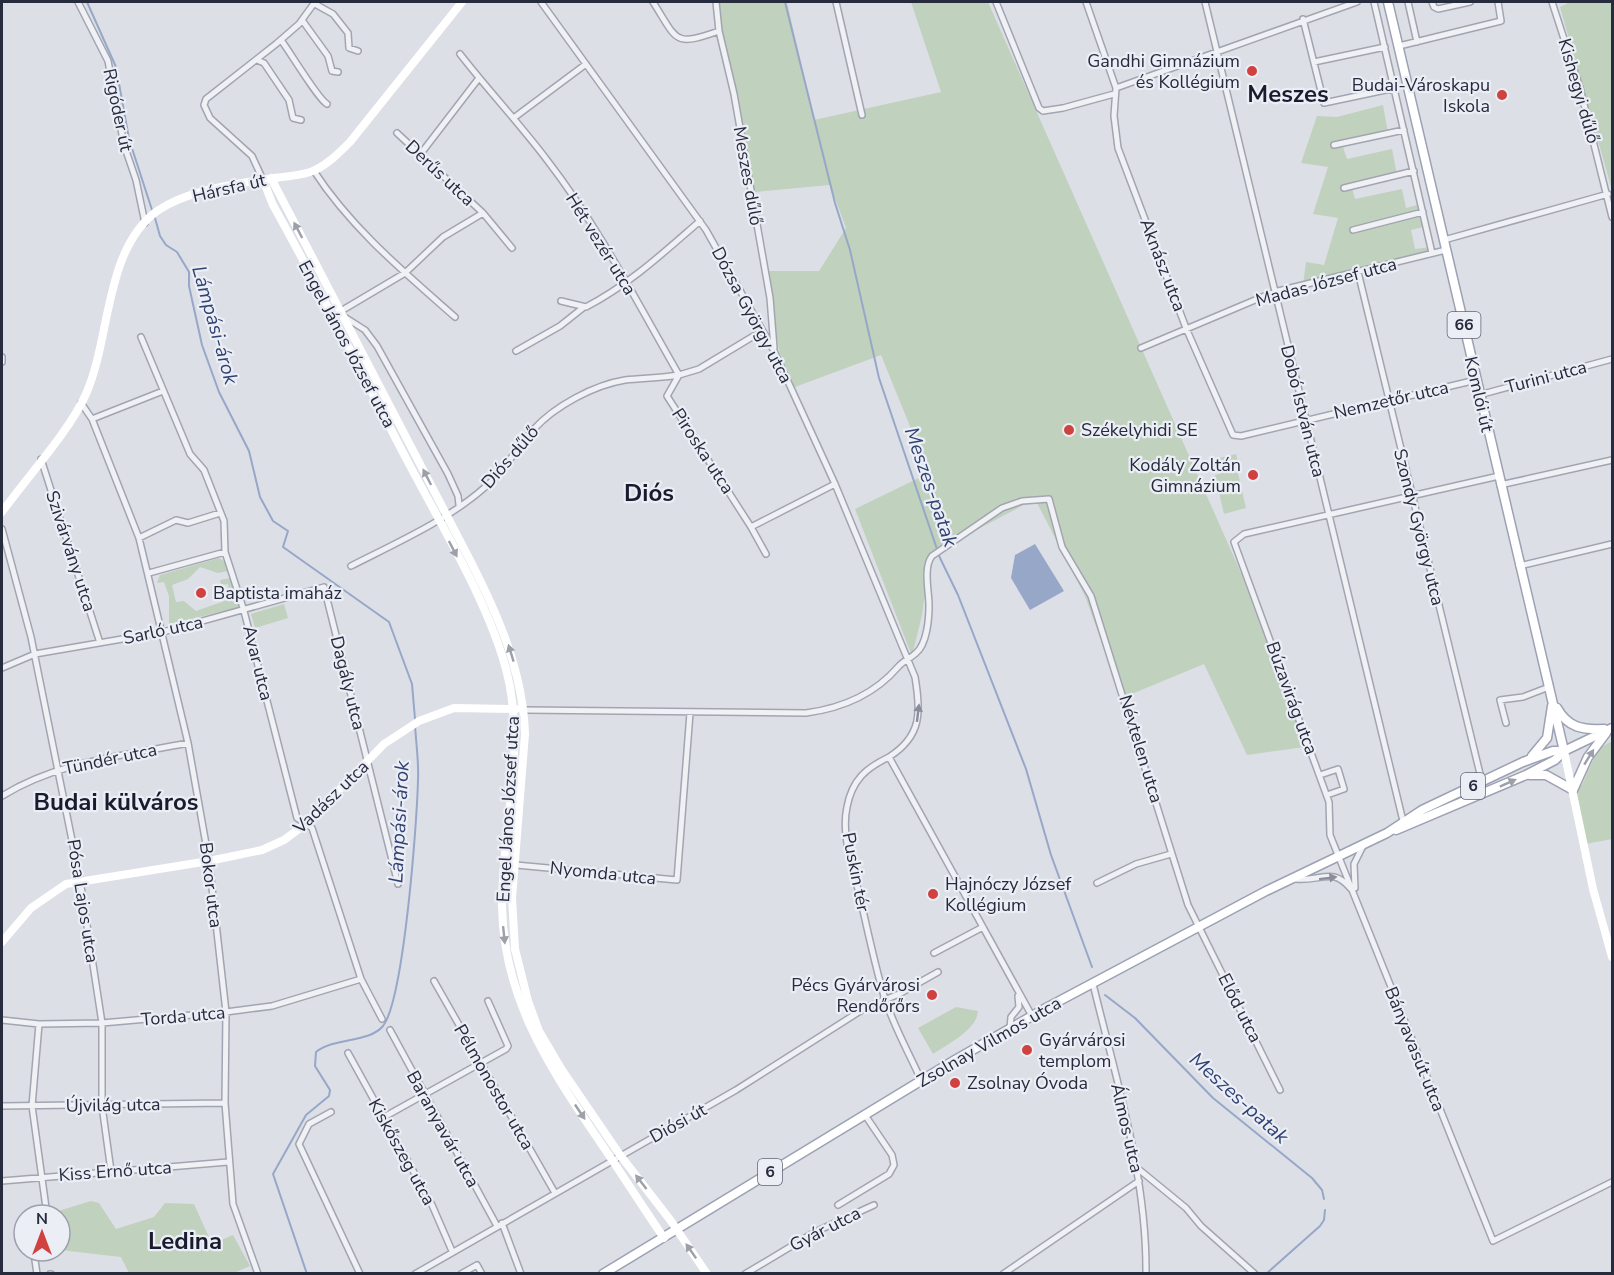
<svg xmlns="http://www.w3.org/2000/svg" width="1614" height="1275" font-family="'Nunito Sans',sans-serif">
  <rect width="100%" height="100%" fill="#dddfe7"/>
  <!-- green -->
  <path fill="#c0d1be" d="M714,2H787L814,120L941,92L911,2H988L1241,573L1305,747L1247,755L1204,664L1122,698L1085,596L1035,499L931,554L922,615L912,656L855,509L929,473L881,355L795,387L779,351L768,271H819L846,228L830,185L755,192Z
    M1570,2H1612V190L1560,7Z
    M1383,105L1388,133L1381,138L1343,147L1347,159L1392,149L1397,175L1352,188L1355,199L1402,189L1406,208L1417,205L1423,227L1411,230L1415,249L1431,247L1432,253L1303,285L1306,262L1324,265L1338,218L1313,214L1328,167L1301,163L1317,116L1337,117Z
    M1236,454L1239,467L1214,472L1211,460Z
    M1237,469L1246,508L1224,514L1215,475Z
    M219,558L225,562L228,571L218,573L200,567L188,579L172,585L176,602L184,601L196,611L230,599L228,584L221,585L220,580L231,578L240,604L237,608L169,624V596L164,582L157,583L160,575Z
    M284,604L288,618L255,628L251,614Z
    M1612,741V839L1580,845L1570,791L1582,785L1598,749Z
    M956,1007L978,1011C977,1030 948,1044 933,1054L918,1028Z
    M91,1201L99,1203L116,1229L154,1217L165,1203L194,1204L212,1244L233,1235L250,1266L234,1273H129L121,1257L60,1250V1215H55V1212Z"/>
  <!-- water -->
  <path fill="#97a7c8" d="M1035,544L1064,591L1030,610L1011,578L1015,555Z"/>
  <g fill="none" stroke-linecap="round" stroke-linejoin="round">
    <!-- stream -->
    <path stroke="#97a7c8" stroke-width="2" d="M87,2L116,67L129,139L153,213
      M785,2L835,203L850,250L879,378L940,558L958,595L1026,769L1051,855L1092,967
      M155,218L160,236L166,245L177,252L189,272V286L202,345L219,392L249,451L260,497L273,521L288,531L283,547L389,622L412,684L415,719
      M1105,995L1135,1018L1213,1098L1312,1178L1322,1190L1324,1199
      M307,1274L273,1174L306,1115L329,1096L330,1090L315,1066L316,1052C335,1037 369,1043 383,1026C404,999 417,822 418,780C419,762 416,743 415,725
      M1266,1274L1320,1226L1324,1220L1325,1210"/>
    <!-- street casing -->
    <g stroke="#a2a5b1" stroke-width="8">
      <path id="street" d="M78,2L108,61L124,145L136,180L145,223
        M541,2L706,230L774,351L835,484L915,677C921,712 922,736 889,757
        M653,2C678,41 673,47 719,31
        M716,2L719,31L734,94L770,298L774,348
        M836,2L862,115
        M996,2L1039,108L1043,111L1063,108L1114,94
        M1086,2L1116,88
        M1205,2L1403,821
        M1374,2L1432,253
        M1408,2L1417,42
        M1432,2L1434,7L1438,9L1470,2
        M1552,2L1580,88L1612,217
        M315,4L333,14L348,33L349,48L358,51
        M1303,19L1324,103L1395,88
        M302,20L328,56L332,71L338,72
        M281,40C290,52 318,99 327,104
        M1399,46L1501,21L1498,2
        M257,60L264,63L289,100L293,118L301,120
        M1314,62L1385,47
        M1116,88L1114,116L1118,148L1186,328L1233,435L1241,436L1476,380
        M1116,88L1357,2
        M515,117L586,64
        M397,133L483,213L512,248
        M1334,145L1404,130
        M419,156L479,78
        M314,171C351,228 404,272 455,317
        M263,180L252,156L210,118L204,105L206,99L276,44L299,24L315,2
        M1344,188L1414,171
        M1353,230L1423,212
        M1444,240L1608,194
        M1358,272L1482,782
        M561,301L586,307C630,284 663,253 700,221
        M341,311L405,273L443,237L483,213
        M343,316L365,330L377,346L448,474L458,496L459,505
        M762,331L699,369L679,375L667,396L751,527L835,484
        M141,337L190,454L204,470L224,521L225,552L244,611L297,818L312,828L361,979L382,1019
        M1141,348L1274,292L1446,250
        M516,351L560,326L584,307
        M2,357V362
        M1479,395L1612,359
        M81,403L92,419L139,538L188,743L209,861L226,1012L225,1103L233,1204L258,1274
        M92,419L163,391
        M41,459L100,643
        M1499,476L1244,534L1234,542L1329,802L1330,835L1493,1241L1612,1182
        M1500,485L1612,460
        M751,527L766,554
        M2,529L31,637L80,880L102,1023V1106L111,1171
        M139,538L176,520L188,523L220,513
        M351,566C394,544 448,520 484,488C505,471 516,448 534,429C555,406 594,385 625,380C643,378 661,378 679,375C637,302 598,226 547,160C519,123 488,90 460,54
        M1519,566L1612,544
        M149,573L225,552
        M2,668L35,654L163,632L324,587L398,884
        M524,710L806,713C843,708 874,695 898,667C903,661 911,658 916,653C927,644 929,619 929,605C929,592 923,567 932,556L1002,508L1022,501L1049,499L1062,547L1091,596L1188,905L1280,1090
        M1506,723L1500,700L1523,697L1549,687
        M1320,775L1338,769L1344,789L1327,795
        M2,796C59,761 123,756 188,743
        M505,864L677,880L690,713
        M1295,879C1321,882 1332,866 1351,889
        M1097,883L1136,864L1171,854
        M1355,888L1354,864L1363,846
        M934,953L983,927
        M434,981L555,1193
        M1093,984C1116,1079 1147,1176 1146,1274
        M2,1020L39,1024L102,1023L226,1012L272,1006L361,979
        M39,1024L32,1106L47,1215
        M1010,1028L1011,1017L1019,1007L1018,996
        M390,1030L497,1226
        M348,1053L432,1205L452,1251
        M921,1080C909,1053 893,1025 884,996C874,962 867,927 859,893C852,867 841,834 847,807C852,780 866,768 889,757L1032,1016
        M2,1106L225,1103
        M331,1112L309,1124L299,1144L360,1274
        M384,1117L506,1049L508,1046L488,1001
        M1136,1167L1186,1208L1201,1226L1255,1274
        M2,1181L228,1162
        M838,1205L889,1174L894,1165L892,1155L865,1115
        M502,1223L521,1274
        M34,1253L37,1274
        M50,1274H51
        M415,1274L736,1090L865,1008L899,994L938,972
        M461,1274L477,1265L482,1274
        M745,1274L815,1232L874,1205
        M1003,1274L1139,1181"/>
    </g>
    <!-- primary casing -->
    <g stroke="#9ca1b3" stroke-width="11">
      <path id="primary" d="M1388,2L1564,751
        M1557,708C1568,728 1583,730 1604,729
        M1532,756L1547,738L1552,706
        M1530,775H1546L1573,790L1588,757L1606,733
        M1396,830L1526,775L1555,760L1564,751L1612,728
        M603,1274L955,1060L1046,1008L1266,891L1387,833L1422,810L1523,762L1553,751H1564"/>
    </g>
    <!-- street -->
    <use href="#street" stroke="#f0f1f5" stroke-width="5"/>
    <!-- secondary -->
    <path stroke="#fff" stroke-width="8" d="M271,178L470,560C498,615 523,671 525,734L512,898L515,949L528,1001L539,1031L562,1070L620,1155L671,1221L707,1274
      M263,180L273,205C320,289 363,376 408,462C441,525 490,605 507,673C526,750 502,828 502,905C503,995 546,1062 594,1133C618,1168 640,1203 664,1238
      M2,512C27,477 69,432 86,394C111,338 104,250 157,211C189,189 237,184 274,178C287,176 303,176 315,170C328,164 339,153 350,142L462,2
      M1564,751L1593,889L1612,957
      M2,942L31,908L66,884L209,861L262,850L284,840L307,823L384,744L419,721L454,708L516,709"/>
    <!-- primary -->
    <use href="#primary" stroke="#fff" stroke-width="8"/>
  </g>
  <!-- one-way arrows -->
  <defs><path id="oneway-solid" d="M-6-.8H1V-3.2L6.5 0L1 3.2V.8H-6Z" transform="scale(1.5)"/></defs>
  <g fill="#9da0a8">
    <use href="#oneway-solid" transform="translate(298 230) rotate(-118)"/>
    <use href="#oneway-solid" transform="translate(427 477) rotate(-117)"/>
    <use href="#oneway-solid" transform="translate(453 549) rotate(63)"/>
    <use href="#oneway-solid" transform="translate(511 653) rotate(-107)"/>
    <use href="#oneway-solid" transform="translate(1589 757) rotate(-58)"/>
    <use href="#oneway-solid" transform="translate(1508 783) rotate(-24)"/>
    <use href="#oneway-solid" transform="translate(504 935) rotate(84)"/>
    <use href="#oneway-solid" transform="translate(580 1112) rotate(56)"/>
    <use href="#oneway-solid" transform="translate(641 1182) rotate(-128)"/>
    <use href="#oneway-solid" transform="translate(691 1251) rotate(-125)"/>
  </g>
  <g fill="#8b8e9a">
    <use href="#oneway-solid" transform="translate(918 713) rotate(-83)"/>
    <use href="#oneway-solid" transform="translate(1328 878) rotate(-7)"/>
  </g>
  <!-- markers -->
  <g fill="#cf423f" stroke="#eceef5" stroke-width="2">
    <circle cx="1252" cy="71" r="6"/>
    <circle cx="1502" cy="95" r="6"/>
    <circle cx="1069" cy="430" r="6"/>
    <circle cx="1253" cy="475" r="6"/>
    <circle cx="201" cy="593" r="6"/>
    <circle cx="933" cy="894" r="6"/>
    <circle cx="932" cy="995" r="6"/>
    <circle cx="1027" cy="1050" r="6"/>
    <circle cx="955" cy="1083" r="6"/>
  </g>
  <g text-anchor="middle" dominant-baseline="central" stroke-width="4.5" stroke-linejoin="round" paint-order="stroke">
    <!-- shield labels -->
    <g fill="#eceef5" stroke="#616675" stroke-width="1.5">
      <rect x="1447.5" y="312" width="33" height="26" rx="4.5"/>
      <rect x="1461" y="773" width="24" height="26" rx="4.5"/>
      <rect x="758" y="1159" width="24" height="26" rx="4.5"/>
    </g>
    <g font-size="16" font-weight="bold" fill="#262b3e">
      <text x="1464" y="325">66</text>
      <text x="1473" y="786">6</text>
      <text x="770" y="1172">6</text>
    </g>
    <!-- poi labels -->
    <g font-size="18" fill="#262b3e" stroke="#eceef5" text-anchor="start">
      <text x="1240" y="61" text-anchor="end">Gandhi Gimnázium<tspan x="1240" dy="21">és Kollégium</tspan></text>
      <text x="1490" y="85" text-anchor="end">Budai-Városkapu<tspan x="1490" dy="21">Iskola</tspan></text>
      <text x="1081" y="430">Székelyhidi SE</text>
      <text x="1241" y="465" text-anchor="end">Kodály Zoltán<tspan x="1241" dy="21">Gimnázium</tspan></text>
      <text x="213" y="593">Baptista imaház</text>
      <text x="945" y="884">Hajnóczy József<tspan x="945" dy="21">Kollégium</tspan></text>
      <text x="920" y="985" text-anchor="end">Pécs Gyárvárosi<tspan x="920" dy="21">Rendőrőrs</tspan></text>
      <text x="1039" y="1040">Gyárvárosi<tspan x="1039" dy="21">templom</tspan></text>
      <text x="967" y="1083">Zsolnay Óvoda</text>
    </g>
    <!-- street labels -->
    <g font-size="18" fill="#262b3e" stroke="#eceef5">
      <text transform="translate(1579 91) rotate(74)">Kishegyi dűlő</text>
      <text transform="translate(118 110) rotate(78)">Rigóder út</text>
      <text transform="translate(440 173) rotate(43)">Derűs utca</text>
      <text transform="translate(748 176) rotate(80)">Meszes dűlő</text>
      <text transform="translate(229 188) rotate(-13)">Hársfa út</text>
      <text transform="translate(601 244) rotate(58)">Hét vezér utca</text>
      <text transform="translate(1163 265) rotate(69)">Aknász utca</text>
      <text transform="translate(1326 282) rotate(-15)">Madas József utca</text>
      <text transform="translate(752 315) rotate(62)">Dózsa György utca</text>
      <text transform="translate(347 344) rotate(62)">Engel János József utca</text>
      <text transform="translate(1546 377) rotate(-15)">Turini utca</text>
      <text transform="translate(1479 394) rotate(77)">Komlói út</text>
      <text transform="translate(1391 400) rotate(-13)">Nemzetőr utca</text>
      <text transform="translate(1303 411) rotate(76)">Dobó István utca</text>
      <text transform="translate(703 451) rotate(57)">Piroska utca</text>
      <text transform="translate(510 457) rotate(-49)">Diós dűlő</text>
      <text transform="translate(1419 527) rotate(76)">Szondy György utca</text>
      <text transform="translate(71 551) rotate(72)">Szivárvány utca</text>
      <text transform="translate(163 630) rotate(-12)">Sarló utca</text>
      <text transform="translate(258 663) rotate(76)">Avar utca</text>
      <text transform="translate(348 683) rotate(76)">Dagály utca</text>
      <text transform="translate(1292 698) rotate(70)">Búzavirág utca</text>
      <text transform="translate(1141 749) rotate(73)">Névtelen utca</text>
      <text transform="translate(110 759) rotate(-12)">Tündér utca</text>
      <text transform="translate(331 797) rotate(-44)">Vadász utca</text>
      <text transform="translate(508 809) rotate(-87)">Engel János József utca</text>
      <text transform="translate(856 872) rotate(79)">Puskin tér</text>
      <text transform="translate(603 873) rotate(6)">Nyomda utca</text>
      <text transform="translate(211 885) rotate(83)">Bokor utca</text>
      <text transform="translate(83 901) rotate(81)">Pósa Lajos utca</text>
      <text transform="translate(1240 1008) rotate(63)">Előd utca</text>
      <text transform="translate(183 1016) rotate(-5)">Torda utca</text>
      <text transform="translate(989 1042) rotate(-30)">Zsolnay Vilmos utca</text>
      <text transform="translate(1415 1049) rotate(68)">Bányavasút utca</text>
      <text transform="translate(494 1087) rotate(60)">Pélmonostor utca</text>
      <text transform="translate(113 1105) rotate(-1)">Újvilág utca</text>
      <text transform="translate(678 1123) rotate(-29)">Diósi út</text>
      <text transform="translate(1127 1128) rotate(77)">Álmos utca</text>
      <text transform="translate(443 1129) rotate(61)">Baranyavár utca</text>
      <text transform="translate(402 1152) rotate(61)">Kiskőszeg utca</text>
      <text transform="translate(115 1171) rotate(-4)">Kiss Ernő utca</text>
      <text transform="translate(825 1229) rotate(-27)">Gyár utca</text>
    </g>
    <!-- water labels -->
    <g font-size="20" font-style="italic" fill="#304272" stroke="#eceef5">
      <text transform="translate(215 325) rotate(74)">Lámpási-árok</text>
      <text transform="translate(931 487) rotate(71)">Meszes-patak</text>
      <text transform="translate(399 822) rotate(-87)">Lámpási-árok</text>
      <text transform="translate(1239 1098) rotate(42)">Meszes-patak</text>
    </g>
    <!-- district labels -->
    <g font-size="24" font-weight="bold" fill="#191c2e" stroke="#eceef5">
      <text x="1288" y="94">Meszes</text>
      <text x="649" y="493">Diós</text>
      <text x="116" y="802">Budai külváros</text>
      <text x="185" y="1241">Ledina</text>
    </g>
  </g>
  <!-- border -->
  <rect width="1614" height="1275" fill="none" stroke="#262b3e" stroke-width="6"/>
  <!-- north arrow -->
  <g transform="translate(42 1233)"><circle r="28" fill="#eceef5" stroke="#9da0ac" stroke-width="1.5"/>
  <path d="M0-4.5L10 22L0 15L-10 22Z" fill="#cf423f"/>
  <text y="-9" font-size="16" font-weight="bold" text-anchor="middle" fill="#262b3e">N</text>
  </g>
</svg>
